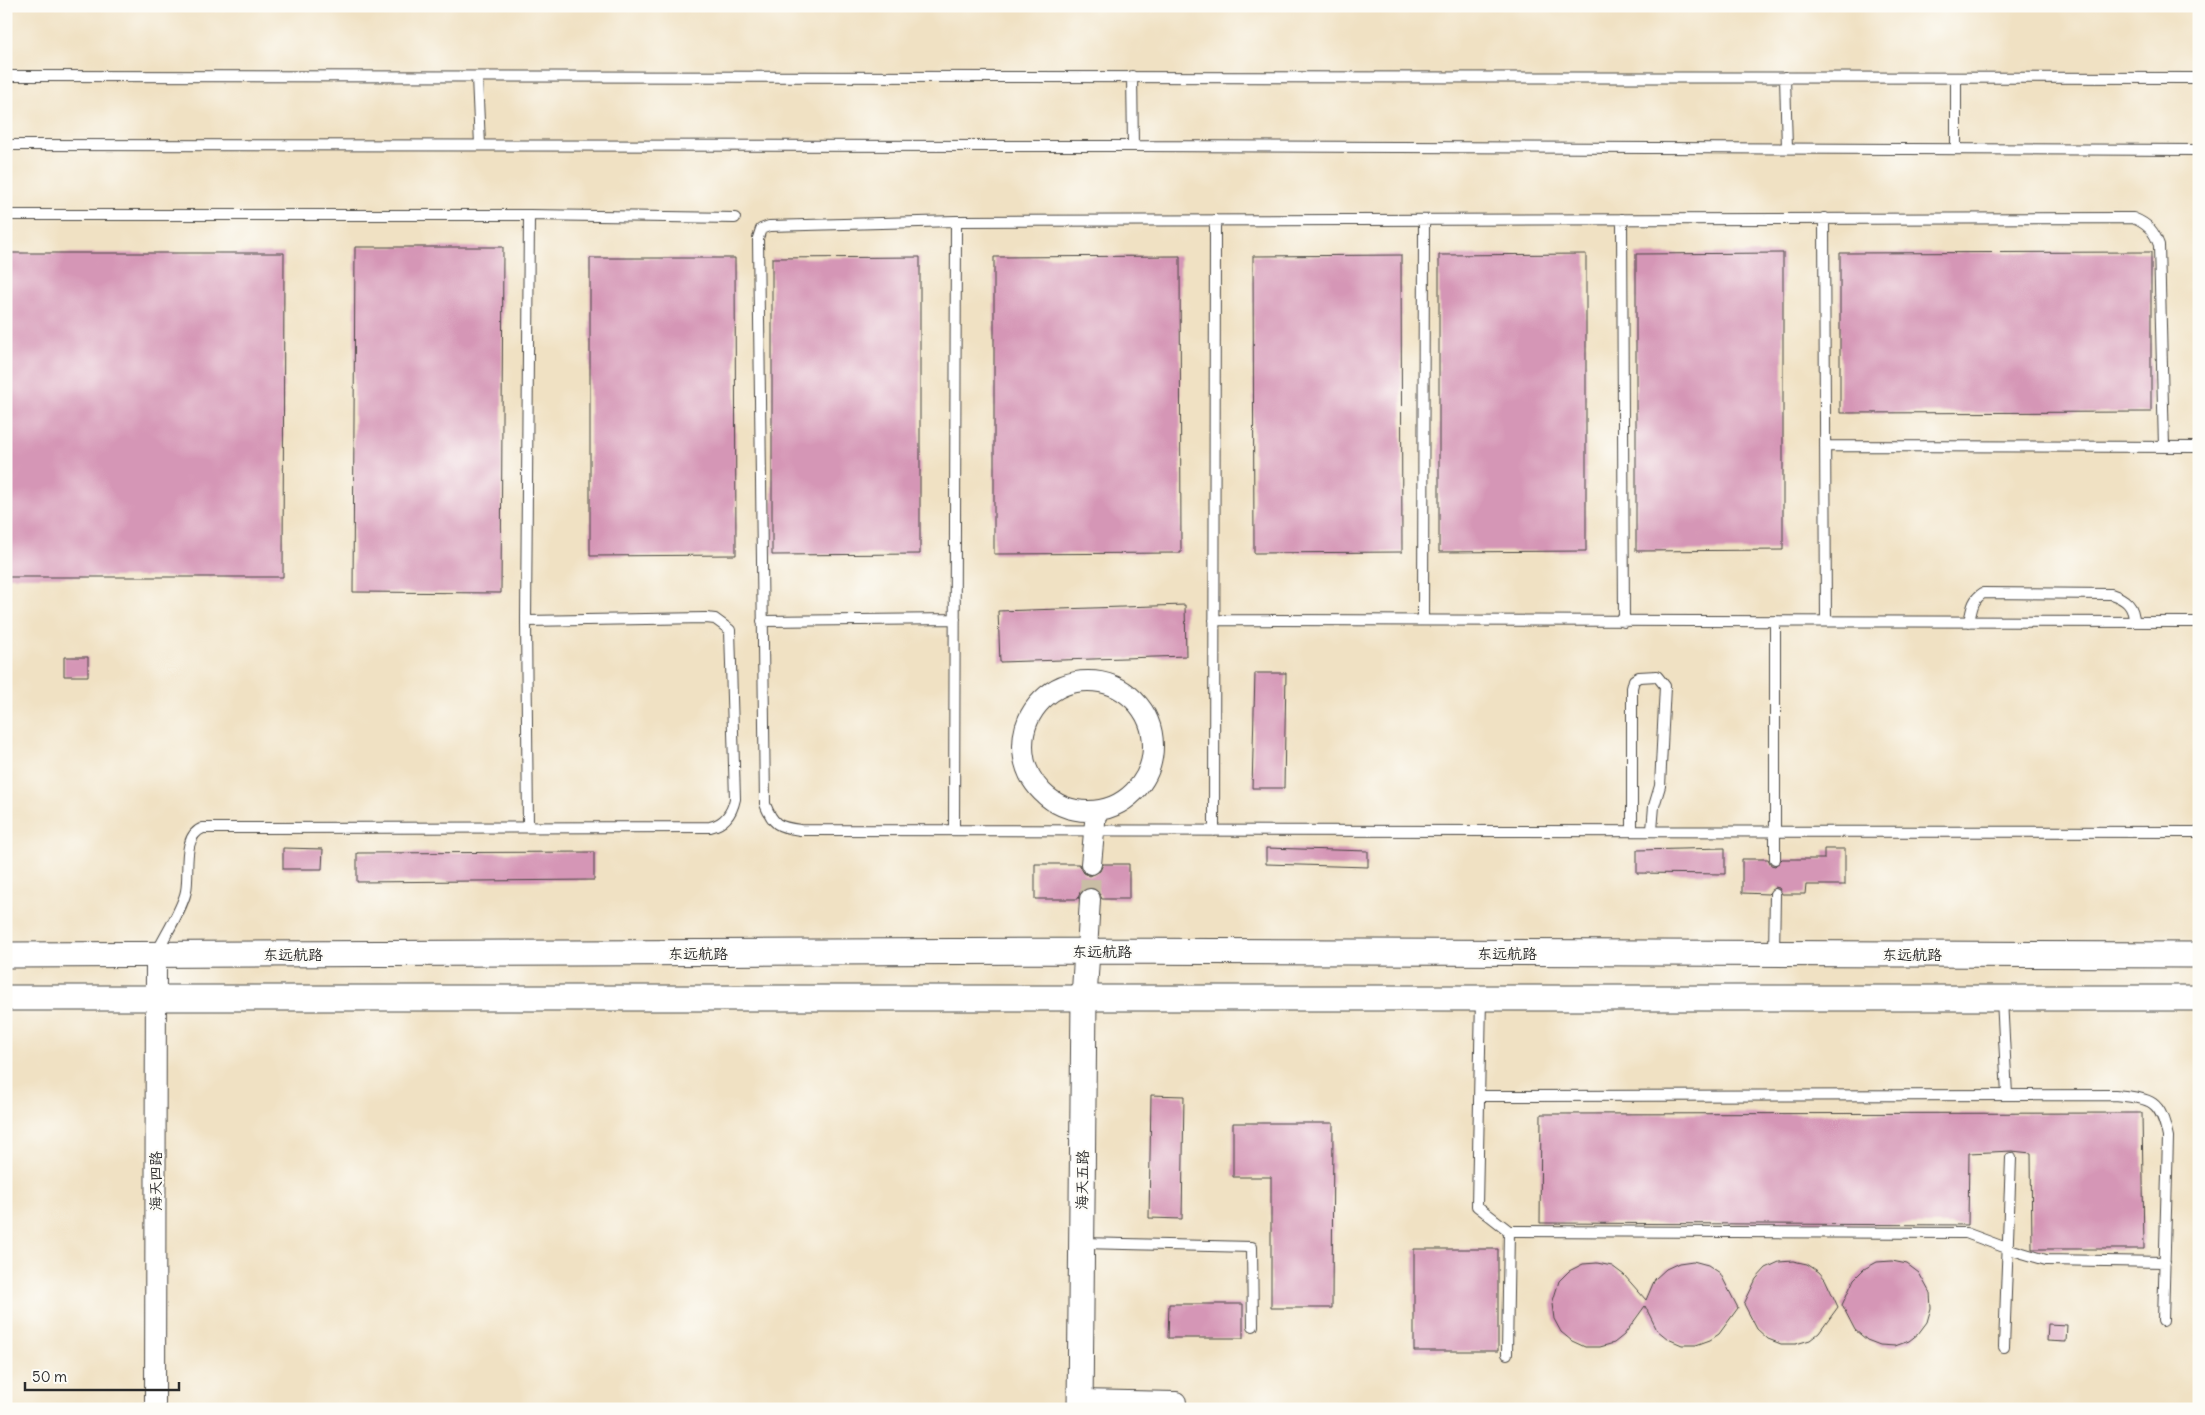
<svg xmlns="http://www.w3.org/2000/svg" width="2205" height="1415" font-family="Delius,'LXGW WenKai TC',sans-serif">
  <rect width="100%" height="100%" fill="#fdfcf7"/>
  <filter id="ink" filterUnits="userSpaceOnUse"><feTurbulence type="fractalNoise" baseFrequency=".02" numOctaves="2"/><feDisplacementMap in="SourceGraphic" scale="10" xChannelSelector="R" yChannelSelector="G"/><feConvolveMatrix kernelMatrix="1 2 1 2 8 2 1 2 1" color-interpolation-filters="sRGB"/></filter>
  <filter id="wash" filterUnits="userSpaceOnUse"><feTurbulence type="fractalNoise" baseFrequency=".0096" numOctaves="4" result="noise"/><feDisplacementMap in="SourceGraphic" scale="20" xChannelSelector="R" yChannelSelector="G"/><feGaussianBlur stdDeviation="1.12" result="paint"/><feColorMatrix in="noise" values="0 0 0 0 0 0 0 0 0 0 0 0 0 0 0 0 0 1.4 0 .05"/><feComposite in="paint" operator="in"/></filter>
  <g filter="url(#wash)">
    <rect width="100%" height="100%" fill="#f0e1c3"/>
    <g id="blocks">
      <!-- building -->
      <path fill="#d596b6" d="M355,247H503L501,593L353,592Z
        M2151,252V412L1840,413V253Z
        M6,253H284L283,577H6Z
        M1783,253V550L1636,551V254Z
        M1586,254V551L1439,552V255Z
        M1401,255L1402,552L1254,553L1253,256Z
        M1180,256L1181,553L994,554V257Z
        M920,257V554L772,555V258Z
        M590,258H735L736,555L590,556Z
        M1185,605L1186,656L1000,662L998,611Z
        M64,657H88V676H64Z
        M1255,673H1286L1284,788H1252Z
        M283,848L323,849L322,869H283Z
        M1266,848L1368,851V867L1266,864Z
        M1725,848V874L1637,873V850Z
        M1824,849H1845V885H1806L1805,894H1782L1779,888L1775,887L1768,894L1742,893V859H1768L1771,865L1775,866L1782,859H1824Z
        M594,852V880L357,882V853Z
        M1035,864H1079L1084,873L1090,876L1100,871L1103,864H1129V899H1102L1097,889L1090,887L1080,892L1078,899H1035Z
        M1151,1095L1184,1096L1182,1219L1149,1218Z
        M2142,1113L2144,1249H2032L2031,1153L2012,1151L1969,1153L1968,1225L1540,1223L1541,1114Z
        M1233,1123H1333L1332,1308H1271V1177H1233Z
        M1414,1249H1498V1351H1414Z
        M1693,1261L1708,1265L1720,1273L1738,1308L1719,1334L1710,1340L1696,1345H1682L1668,1339L1657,1330L1645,1306L1624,1335L1614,1343L1600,1347H1585L1572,1341L1561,1332L1554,1319L1552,1304L1559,1281L1569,1271L1583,1264L1597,1263L1612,1266L1624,1275L1646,1300L1655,1279L1666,1269L1679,1263Z
        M1793,1261L1807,1264L1819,1272L1825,1279L1838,1307L1819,1333L1810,1340L1796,1344H1781L1768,1339L1757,1329L1744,1304L1756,1279L1766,1268L1779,1262Z
        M1892,1261L1907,1264L1919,1273L1930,1293L1931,1308L1927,1322L1918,1334L1909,1341L1895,1346L1880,1345L1867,1340L1855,1330L1842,1305L1854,1279L1864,1269L1877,1262Z
        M1169,1304H1243V1338H1168Z
        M2048,1324L2067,1325L2066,1342L2047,1341Z"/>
    </g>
  </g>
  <g filter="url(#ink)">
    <use href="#blocks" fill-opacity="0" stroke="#494642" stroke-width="1"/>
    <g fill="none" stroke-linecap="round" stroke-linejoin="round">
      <!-- minor-tunnel -->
      <path stroke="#c9bda5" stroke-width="20" stroke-dasharray="20 10" stroke-linecap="butt" d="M1090,899L1091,864"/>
      <!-- service casing -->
      <g stroke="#494642" stroke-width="12">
        <path id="service" d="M6,76L2199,78
          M1132,76L1133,146
          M477,77L480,145
          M1785,77L1787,148
          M1956,79V148
          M6,145L1133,146L2199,150
          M6,215H529
          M1824,218L1826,621
          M1622,219L1624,622
          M1825,446L2199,447
          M2164,447L2159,245C2154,231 2148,224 2133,218L956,221L769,226L761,229L758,238L765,804C773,825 778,827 800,830L2199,832
          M1214,620L2199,622
          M1423,620L1424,220
          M762,621L955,619
          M1969,622C1972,609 1972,600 1983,593L2111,594C2126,599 2134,606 2134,622
          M528,827L526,621L529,215L735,218
          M954,830L956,221
          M1632,830V688L1634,680L1639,677L1657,676L1665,686L1660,786L1654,806L1652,830
          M1214,831L1215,220
          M1775,859V621
          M1774,953L1775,894
          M156,954C164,937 183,908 186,891C190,872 181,836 203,828L710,827C725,824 732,813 735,799L730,630L715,619L706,618L526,621
          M1481,998L1477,1206L1509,1231L1966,1233L2009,1249L2046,1260L2165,1262
          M2002,999L2007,1095
          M1480,1096L2115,1095C2152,1099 2160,1099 2168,1137L2163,1321
          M1082,1243L1252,1247L1253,1326
          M2004,1347L2011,1158
          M1507,1354L1509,1231"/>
      </g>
      <!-- minor casing -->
      <g stroke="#494642" stroke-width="22">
        <path id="minor" d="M1023 746a65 65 0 1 1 130 0a65 65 0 1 1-130 0Z
          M1091,864L1096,812
          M1087,951L1090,899
          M1080,1400L1176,1402
          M155,1409L156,954"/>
      </g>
      <!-- tertiary casing -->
      <g stroke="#494642" stroke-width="27">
        <path id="tertiary" d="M6,955L1087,951L2199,955
          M6,998H2199
          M1080,1409L1084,998L1087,951"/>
      </g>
      <!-- service -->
      <use href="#service" stroke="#fff" stroke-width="10"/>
      <!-- minor -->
      <use href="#minor" stroke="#fff" stroke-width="20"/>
      <!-- tertiary -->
      <use href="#tertiary" stroke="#fff" stroke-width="25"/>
    </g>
  </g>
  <g text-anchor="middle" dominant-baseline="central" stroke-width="4.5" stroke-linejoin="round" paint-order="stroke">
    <!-- street labels -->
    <g font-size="15" fill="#2b2b2b" stroke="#fdfcf7">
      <text x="1102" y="951">东远航路</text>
      <text x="698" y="953">东远航路</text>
      <text x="1507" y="953">东远航路</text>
      <text x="293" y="954">东远航路</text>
      <text x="1912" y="954">东远航路</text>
      <text transform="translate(1082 1180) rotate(-89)">海天五路</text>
      <text transform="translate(155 1181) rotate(-90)">海天四路</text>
    </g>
  </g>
  <!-- margin -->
  <rect width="2205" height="1415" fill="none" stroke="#fdfcf7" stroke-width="25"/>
  <!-- scale -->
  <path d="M25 1382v8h154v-8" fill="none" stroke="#2b2b2b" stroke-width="2.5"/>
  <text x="32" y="1382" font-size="15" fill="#2b2b2b" stroke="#fdfcf7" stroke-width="4" paint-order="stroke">50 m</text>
</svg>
